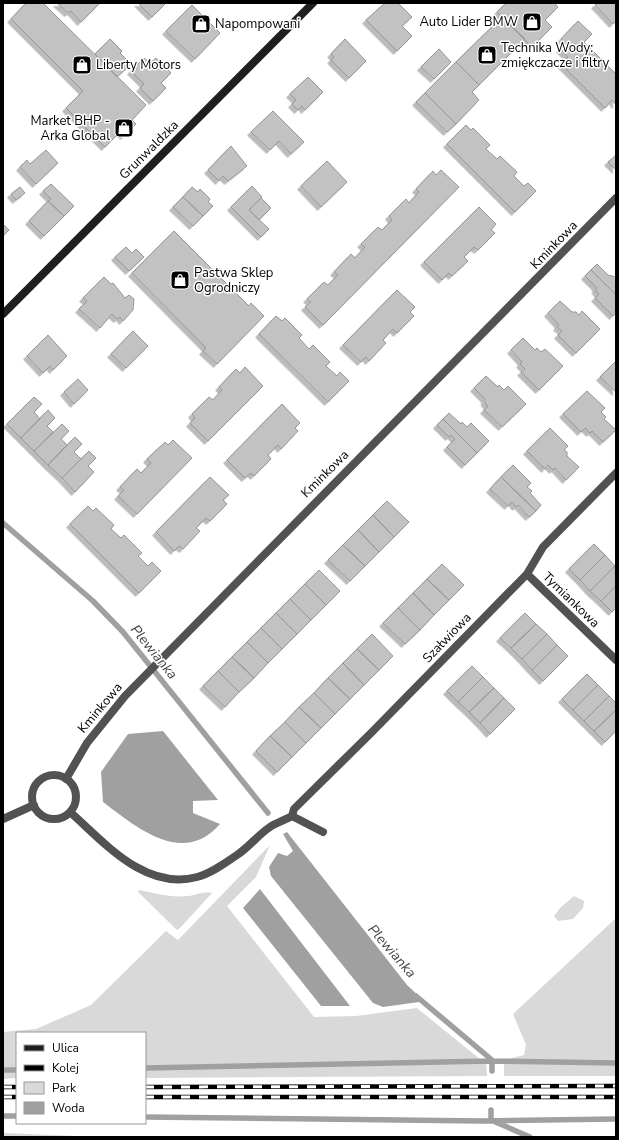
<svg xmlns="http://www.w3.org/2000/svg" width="619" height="1140" font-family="'Nunito Sans',sans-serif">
  <defs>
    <filter id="shadow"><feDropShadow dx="-3.5" dy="3.5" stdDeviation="0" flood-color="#0004"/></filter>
  </defs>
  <rect width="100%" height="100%" fill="#fff"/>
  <!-- green -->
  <path fill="#d9d9d9" d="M270,845L256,877L227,906L314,1017L356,1016L417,1008L486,1064L487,1076L145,1078V1033H17V1078L3,1079V1032L36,1029L91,1005L166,931L178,940Z
    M139,890C155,893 170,898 187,896C194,896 205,890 212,893L180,928L177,930L138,892Z
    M574,896L584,901L583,908L573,919L558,921L554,916L560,908Z
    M616,918V1076H504V1060L524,1055L526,1045L513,1014Z
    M3,1133L102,1137H3Z"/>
  <!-- water -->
  <path fill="#a0a0a0" d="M163,731L218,800L193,801V813L220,824C183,867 136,827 103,802L101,772L128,734Z
    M287,832L382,953L407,985L422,999L419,1002L383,1007L373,1003L271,876L269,867L278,853L287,856L293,851L283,834Z
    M260,889L350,1006H321L243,908Z"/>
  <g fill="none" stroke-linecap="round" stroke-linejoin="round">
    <!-- stream -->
    <path stroke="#a0a0a0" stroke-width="5.5" d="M3,523L93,601L123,632L268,813
      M416,996L492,1060V1071
      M145,1068L492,1061L616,1063
      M3,1070H17
      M491,1110V1120L530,1137
      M3,1116H17
      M145,1117L482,1121L616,1119"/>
  </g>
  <!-- building -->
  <path fill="#c2c2c2" stroke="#969696" filter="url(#shadow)" d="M26,3H43L146,105L132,120L136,124L124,136L120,132L105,147L66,108L83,91L11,19Z
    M57,3H100L81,22L71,11L68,13Z
    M138,3H166L152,17Z
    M385,3H398L412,17L402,26L412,36L397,51L366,20Z
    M506,3H554L558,7L545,20L552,27L532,47L497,12Z
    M597,3H616V21L613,24L595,5Z
    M192,5L220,33L195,59L166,31Z
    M502,17L525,39L479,85L456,62Z
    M578,21L592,34L584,42L616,74V105L612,100L605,108L561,64L568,57L560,49L565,43L561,39Z
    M110,39L122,51L120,53L131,64L117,77L95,54Z
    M345,39L366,61L349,78L331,60L334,57L331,54Z
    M439,49L451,62L434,79L421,67Z
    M144,58L150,63L156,58L171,73L161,83L166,88L153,101L140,88L144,84L131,71Z
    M456,62L479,85L472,92L479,100L456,124L425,93Z
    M308,77L323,92L305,110L302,106L298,110L292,104L296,100L290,94Z
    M425,93L456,124L447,132L416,102Z
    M273,111L304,142L291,154L279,141L270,150L251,132Z
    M466,125L471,130L473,128L490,145L486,149L497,159L500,156L517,172L514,176L524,186L528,183L536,191L515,212L447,144Z
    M231,146L247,166L228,181L223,176L219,181L208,170Z
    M46,150L58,163L36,184L20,167L27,160L30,164Z
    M616,155V170L608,162Z
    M327,161L347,182L321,207L301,186Z
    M441,170L459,187L323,325L305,307L311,302L307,299L324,282L328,285L338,275L334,272L351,254L355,258L365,247L361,244L378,227L382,230L392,220L389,216L406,199L409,203L419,192L416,189L433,171L436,175Z
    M51,184L74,206L64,216L48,201L51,199L43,191Z
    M252,186L262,197L249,210L269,229L261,237L231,207Z
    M20,187L25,193L16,200L11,194Z
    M192,187L198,192L200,189L210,199L208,202L213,206L203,216L183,197Z
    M183,197L203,216L193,226L173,207Z
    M261,198L271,208L259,220L249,210Z
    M48,201L64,216L44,236L29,221Z
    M479,207L496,224L491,230L495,233L478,250L474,247L464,257L468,261L452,276L449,273L442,280L424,262Z
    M3,224L9,230L3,236Z
    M174,231L249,306L251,303L264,316L217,364L203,351L206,348L132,273Z
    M126,247L132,253L136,249L144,257L129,271L115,257Z
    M597,264L608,275L616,277V295L591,270Z
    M591,270L616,295V313L613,316L595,298L599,294L596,291V287L585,276Z
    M104,277L111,284L113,283L125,298L129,295L134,299L133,310L123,321L120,317L117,319L112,314L100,328L79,309L87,301L83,298Z
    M397,290L415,307L410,312L414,316L397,333L393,329L383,340L386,343L369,361L366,357L361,362L343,345Z
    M560,301L572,312H576L579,315L582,311L600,329L576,353L558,335L562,331L557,327L559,325L548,313Z
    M276,316L282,321L285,318L302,335L299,338L309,349L313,345L330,362L326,366L337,376L340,372L349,381L328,402L259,334Z
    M133,331L148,346L126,368L111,354Z
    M48,335L67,356L53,370L50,366L43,373L27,356Z
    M523,338L535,350L537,348L541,352L545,349L563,366L539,390L521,372L525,369L520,364L522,362L511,350Z
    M616,361V392L600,377Z
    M245,367L263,386L208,441L190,423L195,418L192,414L209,397L213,400L222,390L219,387L236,369L240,373Z
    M486,376L498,387L499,385L504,390L508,386L526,404L502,427L484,410L488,406L485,403V399L474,388Z
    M78,379L88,390L74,404L64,392Z
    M587,391L605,408L601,412L606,417L604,419L616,430L603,442L592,431L590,433L585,428L581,432L563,414Z
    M34,397L42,404L34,412L40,419L21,438L7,424Z
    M282,404L300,423L295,428L298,431L281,449L278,445L268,455L271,459L254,476L251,473L245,478L227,460Z
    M48,410L55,418L47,426L53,432L34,451L21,438Z
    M449,413L461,424L462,422L467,427L471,423L489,441L477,453L443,419Z
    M443,419L477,453L465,465L447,447L455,439L451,435L449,437L437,425Z
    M62,424L69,431L61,439L67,445L48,465L34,451Z
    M550,428L568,446L564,450L567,452V456L579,467L566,480L555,468L553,470L548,465L545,469L527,451Z
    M75,437L82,444L74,452L81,459L62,478L48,465Z
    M173,440L192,458L137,514L118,496L124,490L120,487L137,469L141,473L151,463L147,459L165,442L168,445Z
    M89,451L96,458L88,466L94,472L75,492L62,478Z
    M513,465L531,483L527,487L532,491L530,493L541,505L536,511L501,477Z
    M210,477L229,495L223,500L227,504L210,521L206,518L196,528L200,531L183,549L179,546L174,551L156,532Z
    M501,477L536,511L529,517L518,505L516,507L512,502L508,506L490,489Z
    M387,501L409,522L394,537L373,515Z
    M88,506L93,511L96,508L114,525L111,529L121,538L124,535L142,553L138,556L148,566L152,562L161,571L139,593L70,524Z
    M373,515L394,537L379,552L358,530Z
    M358,530L379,552L365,566L343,545Z
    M594,544L605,555L580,580L569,569Z
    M343,545L365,566L350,581L328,560Z
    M605,555L615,566L590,591L580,580Z
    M442,564L464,585L449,600L427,579Z
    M615,566L616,586L601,601L590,591Z
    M319,570L340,591L326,605L305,584Z
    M427,579L449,600L434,615L413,593Z
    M305,584L326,605L311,620L290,599Z
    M616,586V608L612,612L601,601Z
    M413,593L434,615L420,630L398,608Z
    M290,599L311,620L297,634L276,613Z
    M398,608L420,630L405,644L383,623Z
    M276,613L297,634L282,649L261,628Z
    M525,613L536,624L511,648L500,638Z
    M536,624L547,634L522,659L511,648Z
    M261,628L282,649L268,663L247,642Z
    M372,634L393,656L379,670L357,649Z
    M547,634L557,645L532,670L522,659Z
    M247,642L268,663L254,678L232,657Z
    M557,645L568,656L543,681L532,670Z
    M357,649L379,670L364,685L343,663Z
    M232,657L254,678L239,692L218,671Z
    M343,663L364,685L350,699L328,678Z
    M472,666L483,677L458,702L447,691Z
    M218,671L239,692L225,707L203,686Z
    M587,674L598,685L573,710L562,699Z
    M483,677L494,688L469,712L458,702Z
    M328,678L350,699L335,714L314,693Z
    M598,685L609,696L584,721L573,710Z
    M494,688L504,698L480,723L469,712Z
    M314,693L335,714L321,728L299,707Z
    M609,696L616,703V710L594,731L584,721Z
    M504,698L515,709L490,734L480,723Z
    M299,707L321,728L306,743L285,722Z
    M616,710V731L605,742L594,731Z
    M285,722L306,743L292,757L270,736Z
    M270,736L292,757L277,772L256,751Z"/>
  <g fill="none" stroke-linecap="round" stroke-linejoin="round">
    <!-- lane -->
    <path stroke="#525252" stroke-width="8" d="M292,816L323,832"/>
    <!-- street -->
    <path stroke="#525252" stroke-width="8" d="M527,574L616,660
      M32 797a22 22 0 1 1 44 0a22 22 0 1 1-44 0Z
      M66,779L87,743L125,696L616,198
      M70,812C105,843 145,891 197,877C212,873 225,863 237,855C249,847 258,835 270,827C276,823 285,820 292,816L294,809L372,732L527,574L543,547L616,473
      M3,819L34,805"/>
    <!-- secondary -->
    <path stroke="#1f1f1f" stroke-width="8" d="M3,314L313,3"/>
    <!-- rail casing -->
    <g stroke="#000" stroke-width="4.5">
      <path id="rail" d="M3,1087H17
        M145,1087L616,1086
        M3,1097H17
        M145,1097H616"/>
    </g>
    <!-- rail -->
    <use href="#rail" stroke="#fff" stroke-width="3" stroke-dasharray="9" stroke-linecap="butt"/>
  </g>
  <!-- icons -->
  <defs>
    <g id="shop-square" transform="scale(1)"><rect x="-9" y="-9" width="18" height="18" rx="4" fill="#000" stroke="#fff"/><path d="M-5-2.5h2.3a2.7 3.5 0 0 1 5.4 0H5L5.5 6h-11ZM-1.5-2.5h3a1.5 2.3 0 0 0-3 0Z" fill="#fff"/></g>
  </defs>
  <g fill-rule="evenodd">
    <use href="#shop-square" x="532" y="22"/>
    <use href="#shop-square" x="201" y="24"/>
    <use href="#shop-square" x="487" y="55"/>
    <use href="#shop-square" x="82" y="65"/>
    <use href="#shop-square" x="124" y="128"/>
    <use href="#shop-square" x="180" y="280"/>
  </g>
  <g text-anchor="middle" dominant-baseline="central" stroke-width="3" stroke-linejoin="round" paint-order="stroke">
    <!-- poi labels -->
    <g font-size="13" fill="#000" stroke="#fff" text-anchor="start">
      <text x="518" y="22" text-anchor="end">Auto Lider BMW</text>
      <text x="215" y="24">Napompowani</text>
      <text x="501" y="48">Technika Wody:<tspan x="501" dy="15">zmiękczacze i filtry</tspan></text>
      <text x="96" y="65">Liberty Motors</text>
      <text x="110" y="121" text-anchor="end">Market BHP -<tspan x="110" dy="15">Arka Global</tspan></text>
      <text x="194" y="273">Pastwa Sklep<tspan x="194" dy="15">Ogrodniczy</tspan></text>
    </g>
    <!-- street labels -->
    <g font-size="13" fill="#000" stroke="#fff">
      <text transform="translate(149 150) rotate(-45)">Grunwaldzka</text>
      <text transform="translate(554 245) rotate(-46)">Kminkowa</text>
      <text transform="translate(325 474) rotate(-45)">Kminkowa</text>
      <text transform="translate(571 600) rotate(44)">Tymiankowa</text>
      <text transform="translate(447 638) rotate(-46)">Szałwiowa</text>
      <text transform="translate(100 708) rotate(-50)">Kminkowa</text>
    </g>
    <!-- water labels -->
    <g font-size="14" font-style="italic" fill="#414141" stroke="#fff">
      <text transform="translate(154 652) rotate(51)">Plewianka</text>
      <text transform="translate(392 951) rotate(49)">Plewianka</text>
    </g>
  </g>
  <!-- border -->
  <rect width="619" height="1140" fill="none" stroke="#000000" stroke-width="8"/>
  <!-- legend -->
  <rect x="16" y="1032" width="130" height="92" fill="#ffffff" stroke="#999999"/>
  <rect x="24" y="1045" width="20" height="6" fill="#1f1f1f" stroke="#999999"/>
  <text x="52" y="1052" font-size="12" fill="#000000">Ulica</text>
  <rect x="24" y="1065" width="20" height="6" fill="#000000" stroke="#999999"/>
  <text x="52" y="1072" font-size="12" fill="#000000">Kolej</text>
  <rect x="24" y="1082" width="20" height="12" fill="#d9d9d9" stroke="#999999"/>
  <text x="52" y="1092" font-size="12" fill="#000000">Park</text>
  <rect x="24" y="1102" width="20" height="12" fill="#a0a0a0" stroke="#999999"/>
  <text x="52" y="1112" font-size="12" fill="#000000">Woda</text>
</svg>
